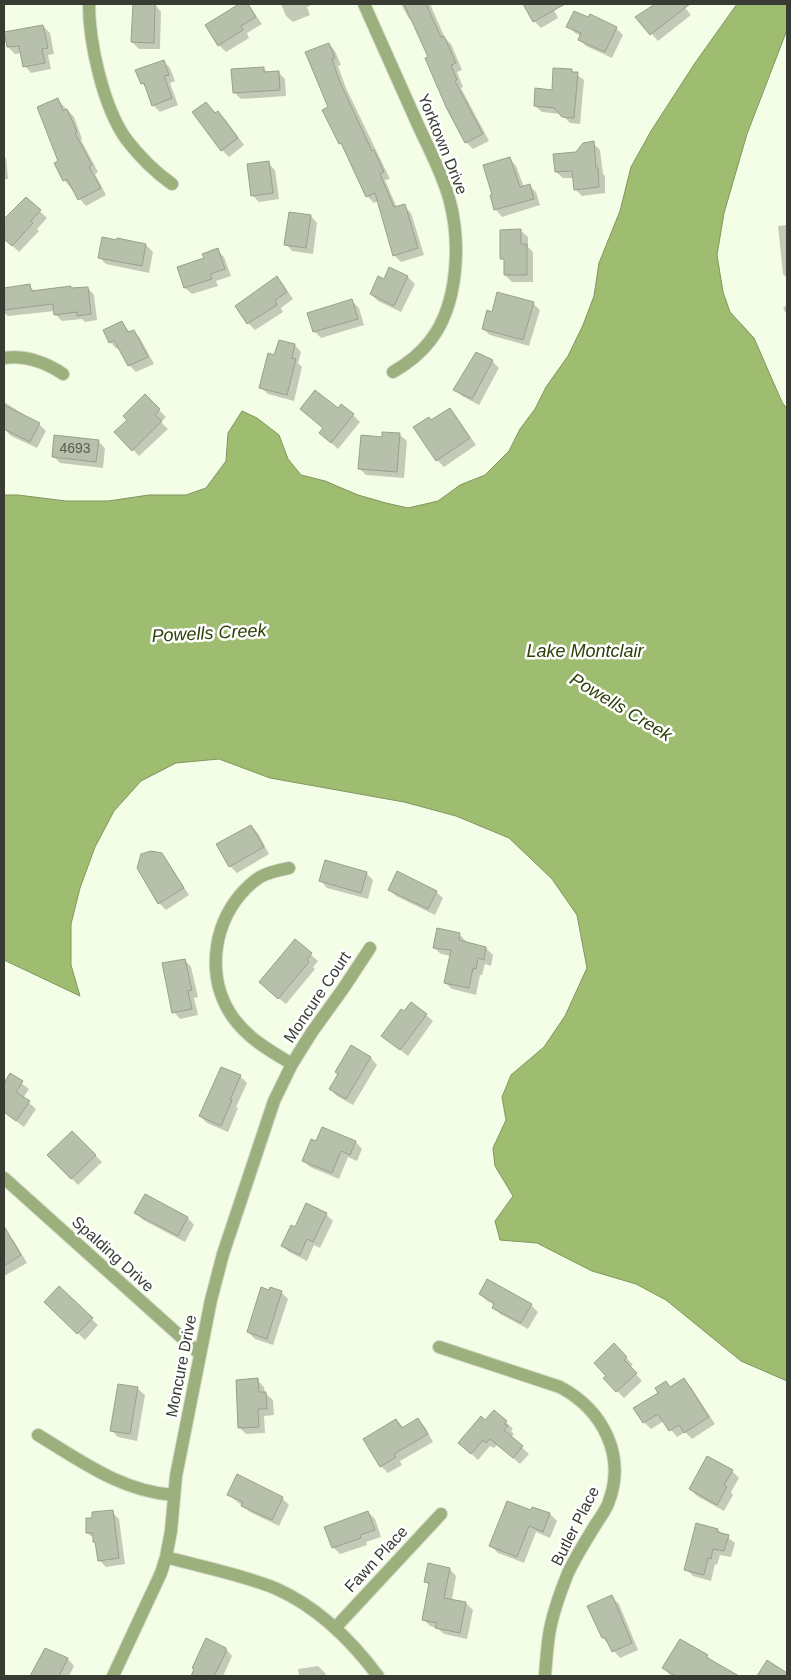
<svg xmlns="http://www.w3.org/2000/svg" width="791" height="1680" font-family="Helvetica,sans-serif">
  <rect width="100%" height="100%" fill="#f4fee7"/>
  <!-- water -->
  <path fill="#9fbd70" stroke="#80965e" d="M737,4H787V30L747,134L724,213L717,255L723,292L730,312L754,338L782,402L787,409V1381L741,1361L666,1300L636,1284L592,1271L537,1243L500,1240L495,1221L513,1196L495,1166L493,1148L506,1120L502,1097L511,1075L544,1047L565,1016L587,968L577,915L552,879L509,838L456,816L404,802L270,778L219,759L176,763L141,781L114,811L95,847L80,888L71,924V965L80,996L4,960V495H18L66,501H108L149,495H186L206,488L226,461L228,433L242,411L257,418L279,435L288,459L301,475L325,481L358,495L386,503L408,508L438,501L460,485L485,475L509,451L520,429L535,409L546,387L568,356L583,325L594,296L599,263L620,211L631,167L651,131L695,63Z"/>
  <!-- shadow -->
  <path fill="#0003" d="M134,4H155L161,12L160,49H139L132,42Z
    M241,4H248L262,24L247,33L249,38L226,52L219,45L207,25Z
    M281,4H310V6L307,7L310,15L293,22L286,16Z
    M401,4H430L445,38L451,44L462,70L457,72L463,87L461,88L489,141L473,149L466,142L415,24L408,17Z
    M524,4H551L558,18L541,28L534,21Z
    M657,4H682L691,15L658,41L637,17Z
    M43,26L50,33L54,54L48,55L51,69L31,73L25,66L22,53L15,54L8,47Z
    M568,26L616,28L623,35L612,58L586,46L579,39L581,36L575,33Z
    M329,44L335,51L341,65L338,66L346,88L390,179L385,180L397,208L404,206L411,213L424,255L401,262L394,255L378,201L374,203L367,196L345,148L340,143L330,108Z
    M163,61L170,68L175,81L170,83L178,105L160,112L153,105L147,89L142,83Z
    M263,68L268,73L278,72L285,79L286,96L241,99L234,92Z
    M572,71L584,80L580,124L570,123L561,114L542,112L535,106L553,91Z
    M58,100L74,117L82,139L81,140L98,172L95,174L106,195L86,206L64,180L60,161Z
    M206,103L216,114L218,113L225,119L244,145L229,157L222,150Z
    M593,143L600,150L603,174L605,176V193L582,196L575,189L574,178H563L556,172L576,153Z
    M4,156L6,158L8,179H4Z
    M510,159L516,166L524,187L529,185L536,192L540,205L502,217L496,210L492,196Z
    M268,163L275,170L279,199L259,202L252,195Z
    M26,198L47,218L37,229L39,231L19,252L4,238V221Z
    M311,216L317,223L313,254L292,251L286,244Z
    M787,225V278L783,274L778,226Z
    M521,231L528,237V247L533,252V282H512L505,275V262L502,258Z
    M118,239L146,245L153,252L149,273L106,264L99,257L118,242Z
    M217,250L224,257L231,276L216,281L218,286L192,294L185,288L205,259Z
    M390,269L408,277L415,284L401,312L378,301L371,294L384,280Z
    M277,277L283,284L293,299L281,308L283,312L255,330L248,323L237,306Z
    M30,286L35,292L88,288L94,295L97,320L85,322L82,319L62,321L55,314V311L8,316L4,313V289Z
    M352,301L359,308L364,325L321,338L314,331Z
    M533,303L540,310L529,346L490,335L483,329Z
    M787,305V315L783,308Z
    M122,322L130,333L134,331L140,338L154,364L136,372L129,365L120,347L117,349L110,342Z
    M295,345L301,352L298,363L302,367L294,401L268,394L261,388L275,356Z
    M492,361L499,368L479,405L462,396L455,389Z
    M145,396L166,417L161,422L168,429L139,456L116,432L129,420Z
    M4,402L39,424L46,431L37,448L11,436L4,429L6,426H4Z
    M449,409L456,416L476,445L444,467L437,460L431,422Z
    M353,415L360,422L338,449L320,433Z
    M400,435L407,441L404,478L366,475L359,468Z
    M98,441L105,448L103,468L60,463L53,456Z
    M251,826L258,833L269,854L237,873L230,866Z
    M161,854L168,862L189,895L166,910L159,903Z
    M366,873L373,880L368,899L327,888L321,881Z
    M389,889L436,892L443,898L435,915L396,896Z
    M459,934L466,941V943L486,948L493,955L491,966L485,964L482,975H480L476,995L452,989L445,983L451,956L441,954L434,948Z
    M295,941L318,961L313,967L315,969L286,1004L267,989Z
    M185,960L191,967L198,997L194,998L198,1015L180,1019L174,1012Z
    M426,1015L433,1021L408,1056L383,1036Z
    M352,1047L371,1058L377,1065L353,1105L337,1096L330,1089Z
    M11,1075L29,1089L23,1098L36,1109L24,1127L4,1112V1080L6,1082Z
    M240,1076L247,1083L236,1107L238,1108L228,1132L207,1123L200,1116Z
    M323,1129L356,1142L362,1149L357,1161L348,1157L339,1179L310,1167L303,1160L317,1143Z
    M72,1132L102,1162L78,1185L49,1155Z
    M145,1195L188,1218L194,1225L185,1242L143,1220L136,1213Z
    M326,1214L333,1221L320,1248L314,1245L307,1261L289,1252L282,1245L295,1228Z
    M7,1234L14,1241L27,1263L4,1276V1236Z
    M59,1288L98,1325L85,1340L46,1302Z
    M281,1292L288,1299L273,1345L255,1339L248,1332Z
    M480,1294L531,1305L538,1312L528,1329L500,1314L494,1307L495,1305L487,1301Z
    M621,1352L633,1365L630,1367L642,1381L624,1398L605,1379Z
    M257,1380L264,1387L265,1393L273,1400L274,1415L264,1416L265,1433L246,1434L239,1427Z
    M684,1380L691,1387L715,1424L692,1439L685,1432L677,1437L664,1421L651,1429L644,1422L671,1388Z
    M119,1385L138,1389L145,1395L137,1441L118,1437L111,1430Z
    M396,1420L404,1428L418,1420L425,1427L433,1442L400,1461L402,1465L388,1473L381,1466Z
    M485,1422H506L513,1429L511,1431L514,1434L511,1437L529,1454L520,1464L497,1445L494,1448L490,1446L478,1460L460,1443Z
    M732,1471L739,1478L731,1492L733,1495L724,1511L697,1496L690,1489Z
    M229,1495L282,1498L289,1505L279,1526L250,1512Z
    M533,1508L550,1514L557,1521L550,1538L536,1532L524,1563L498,1553L491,1546L532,1511Z
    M112,1512L119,1519L125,1564L106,1567L99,1560L95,1539L87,1533L94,1519Z
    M368,1512L375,1519L381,1537L366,1542L367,1545L340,1554L333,1547Z
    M718,1530L735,1543L731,1557L720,1555L717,1565L715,1564L711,1581L693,1576L686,1569Z
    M450,1569L456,1576L452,1600L466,1603L473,1610L467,1639L444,1634L437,1628L430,1626L423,1619L430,1586L426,1582Z
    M612,1597L619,1604L638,1650L620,1658L603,1638Z
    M681,1641L707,1656L730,1676H673L670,1675L663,1668Z
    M45,1649L68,1659L74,1666L69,1676H31Z
    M226,1649L232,1656L223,1676H192L195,1670Z
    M318,1666L325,1673L326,1676H299L298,1669Z"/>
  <!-- building -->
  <path fill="#b6c0aa" stroke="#98a18c" d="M133,4H155L154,43L131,42Z
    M239,4H248L256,17L241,26L243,30L218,46L205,25Z
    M404,4H426L441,37L444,36L456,63L451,65L457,80L455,81L483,134L465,143L446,107L425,58L428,57Z
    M523,4H565L533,22Z
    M655,4H690L650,35L635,17Z
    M574,11L588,17L590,14L617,27L605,52L578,40L581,33L566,27Z
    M43,25L48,48L42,49L45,63L23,67L19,46L7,47L4,32Z
    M329,43L335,58L332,59L339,80L372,151L374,150L384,172L380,174L394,207L405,204L418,248L393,256L375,193L366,197L341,143L339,144L322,110L328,107L305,52Z
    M164,60L169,75L164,76L172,98L152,106L144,83L141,84L135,70Z
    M264,67V72L279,71L280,90L233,93L231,69Z
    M553,68L572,69V72H578L574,118L562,117L554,108L534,106L535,88L552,90Z
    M58,98L63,111L67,109L77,132L75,133L92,165L89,167L101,188L78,200L67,179L63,181L54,163L58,161L37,107Z
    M206,102L215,113L218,111L238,138L221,151L192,112Z
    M594,141L596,168H598L599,187L574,190L572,171L555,172L553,154L576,152L583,143Z
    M510,157L520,187L530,184L534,199L494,210L490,195H492L483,165Z
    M269,161L273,193L251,196L247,164Z
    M26,197L41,210L31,221L33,223L12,246L4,239V219Z
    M289,212L311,215L306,248L284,245Z
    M521,229V244H527V275H504V259H500V230Z
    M102,237L117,240V238L146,244L142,266L98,258Z
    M218,248L225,269L210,274L212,279L184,288L177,267L204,258L202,254Z
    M389,267L408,276L394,306L370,294L378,276L384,279Z
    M277,276L287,292L275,300L277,305L247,324L235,306Z
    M30,284L31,291L71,286V288L88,287L91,314L77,316V312L54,315L53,304L4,310V288Z
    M497,292L534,302L523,340L482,329L487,310L492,312Z
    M352,299L358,319L313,332L307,313Z
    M122,321L128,332L134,330L148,357L128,366L114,340L109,343L103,330Z
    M279,340L295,344L292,358L296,359L287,395L259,388L268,353L274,355Z
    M476,352L493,360L472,399L453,390Z
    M315,390L338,408L341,404L354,414L331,443L319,433L323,428L300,409Z
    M145,394L160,409L155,415L162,421L132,451L114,432L127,420L123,416Z
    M4,405L40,423L30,442L4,429Z
    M450,408L470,438L436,461L413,427L429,417L431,420Z
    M382,432L400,433L397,472L358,469L361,435L382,437Z
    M54,435L99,440L96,462L52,457Z
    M251,825L264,847L229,867L216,844Z
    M151,851L162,853L184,888L158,904L137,868L141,854Z
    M325,860L367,872L361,893L319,881Z
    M397,871L437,891L428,909L388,890Z
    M437,928L460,933L459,940L486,947L484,960L478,958L476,969L473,968L469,988L444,983L451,950L433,948Z
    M295,939L312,953L307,960L309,962L278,999L259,982Z
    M185,959L192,990L188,991L192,1009L172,1013L162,963Z
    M411,1002L427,1014L400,1050L381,1036L401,1009L404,1011Z
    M351,1045L371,1057L346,1099L329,1089L338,1074L335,1072Z
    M221,1067L241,1075L230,1100H232L221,1126L199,1116Z
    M10,1073L23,1081L16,1092L30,1101L16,1121L4,1112V1083Z
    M322,1127L356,1141L350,1155L341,1151L332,1173L302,1161L311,1139L316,1141Z
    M72,1131L96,1155L71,1179L47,1155Z
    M145,1194L188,1217L178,1236L134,1213Z
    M306,1203L327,1213L313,1242L307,1239L300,1255L281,1246L291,1225L295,1227Z
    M4,1226L21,1255L4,1266Z
    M487,1279L532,1304L521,1323L492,1308L494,1303L479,1294Z
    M59,1286L93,1318L77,1334L44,1302Z
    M261,1287L269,1290L270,1287L282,1291L267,1339L247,1332Z
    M614,1343L627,1357L624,1360L637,1373L616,1392L603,1378L606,1376L594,1363Z
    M258,1378L259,1392H266L267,1409H258L259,1427L238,1428L236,1380Z
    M684,1378L709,1417L684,1433L679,1425L669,1431L658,1414L643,1423L633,1408L658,1393L655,1388L666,1381L670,1387Z
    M118,1384L138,1387L130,1434L110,1431Z
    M494,1410L507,1421L504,1424L508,1426L504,1430L523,1446L513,1458L490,1439L486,1443L483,1440L471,1454L458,1443L481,1416L485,1420Z
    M418,1418L428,1434L394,1454L396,1457L380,1467L363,1439L396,1419L402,1428Z
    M707,1456L733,1470L724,1485L727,1487L717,1505L689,1489Z
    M237,1474L283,1497L272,1520L241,1506L243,1502L227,1495Z
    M507,1501L531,1510L532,1507L550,1513L543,1532L529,1526L517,1557L489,1546Z
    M113,1510L119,1558L98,1561L95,1542H93V1533H86V1518H92V1512Z
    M368,1511L375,1530L360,1535L361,1538L332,1548L324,1527Z
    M696,1523L718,1529L717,1532L729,1535L724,1551L713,1549L711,1559L708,1558L704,1575L684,1570Z
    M428,1563L450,1568L444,1598L466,1602L460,1633L435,1628L437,1623L422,1620L429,1583L424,1582Z
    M612,1595L632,1643L612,1652L605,1637L602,1638L587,1606Z
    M206,1638L226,1648V1652L214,1676H191L194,1669L192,1668Z
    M680,1639L708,1655L706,1657L739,1676H676L662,1668Z
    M45,1648L68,1658L59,1676H30Z
    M767,1660L787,1673V1676H757Z"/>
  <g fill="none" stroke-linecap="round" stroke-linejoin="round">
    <!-- street casing -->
    <g stroke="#d2dbc7" stroke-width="14">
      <path id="street" d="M89,4C89,43 103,106 126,139C139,156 155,172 172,184
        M364,4C382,44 400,85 418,125C429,149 442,173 449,198C461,241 459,304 430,341C420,354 407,364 393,372
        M4,358C26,355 45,362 63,374
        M289,868C279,870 269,872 260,877C252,882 246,888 240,895C212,929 207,979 232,1016C247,1038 270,1051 292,1064
        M4,1178L200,1354
        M439,1347L560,1387C603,1410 627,1456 608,1504C605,1511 600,1518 596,1524C586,1540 576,1556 568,1573C560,1593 552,1614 549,1635C547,1648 546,1662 545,1676
        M38,1435C81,1461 121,1491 173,1495
        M166,1557C202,1567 244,1575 277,1589C319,1608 351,1640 378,1676
        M336,1627L441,1514
        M113,1676L161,1573L166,1557L171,1531L176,1476L211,1300L223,1254L274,1101L292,1064L312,1032L343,989L370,948"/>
    </g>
    <!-- street -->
    <use href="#street" stroke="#9bb07c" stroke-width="12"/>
  </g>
  <g text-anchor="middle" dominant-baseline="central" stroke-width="5" stroke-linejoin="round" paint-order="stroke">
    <!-- number labels -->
    <g font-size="14" fill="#585d51">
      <text x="75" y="448">4693</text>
    </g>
    <!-- street labels -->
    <g font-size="16" fill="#383c33" stroke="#fff">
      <text transform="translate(443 144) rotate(68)">Yorktown Drive</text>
      <text transform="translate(317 997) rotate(-56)">Moncure Court</text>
      <text transform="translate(113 1254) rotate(42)">Spalding Drive</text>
      <text transform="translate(181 1366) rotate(-79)">Moncure Drive</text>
      <text transform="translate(575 1526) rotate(-63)">Butler Place</text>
      <text transform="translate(376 1559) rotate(-47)">Fawn Place</text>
    </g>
    <!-- water labels -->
    <g font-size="18" font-style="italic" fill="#2d4005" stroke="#fff">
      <text transform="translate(209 633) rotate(-3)">Powells Creek</text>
      <text x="585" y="651">Lake Montclair</text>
      <text transform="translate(621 707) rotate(31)">Powells Creek</text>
    </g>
  </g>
  <!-- border -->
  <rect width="791" height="1680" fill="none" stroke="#383c33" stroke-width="10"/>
</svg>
